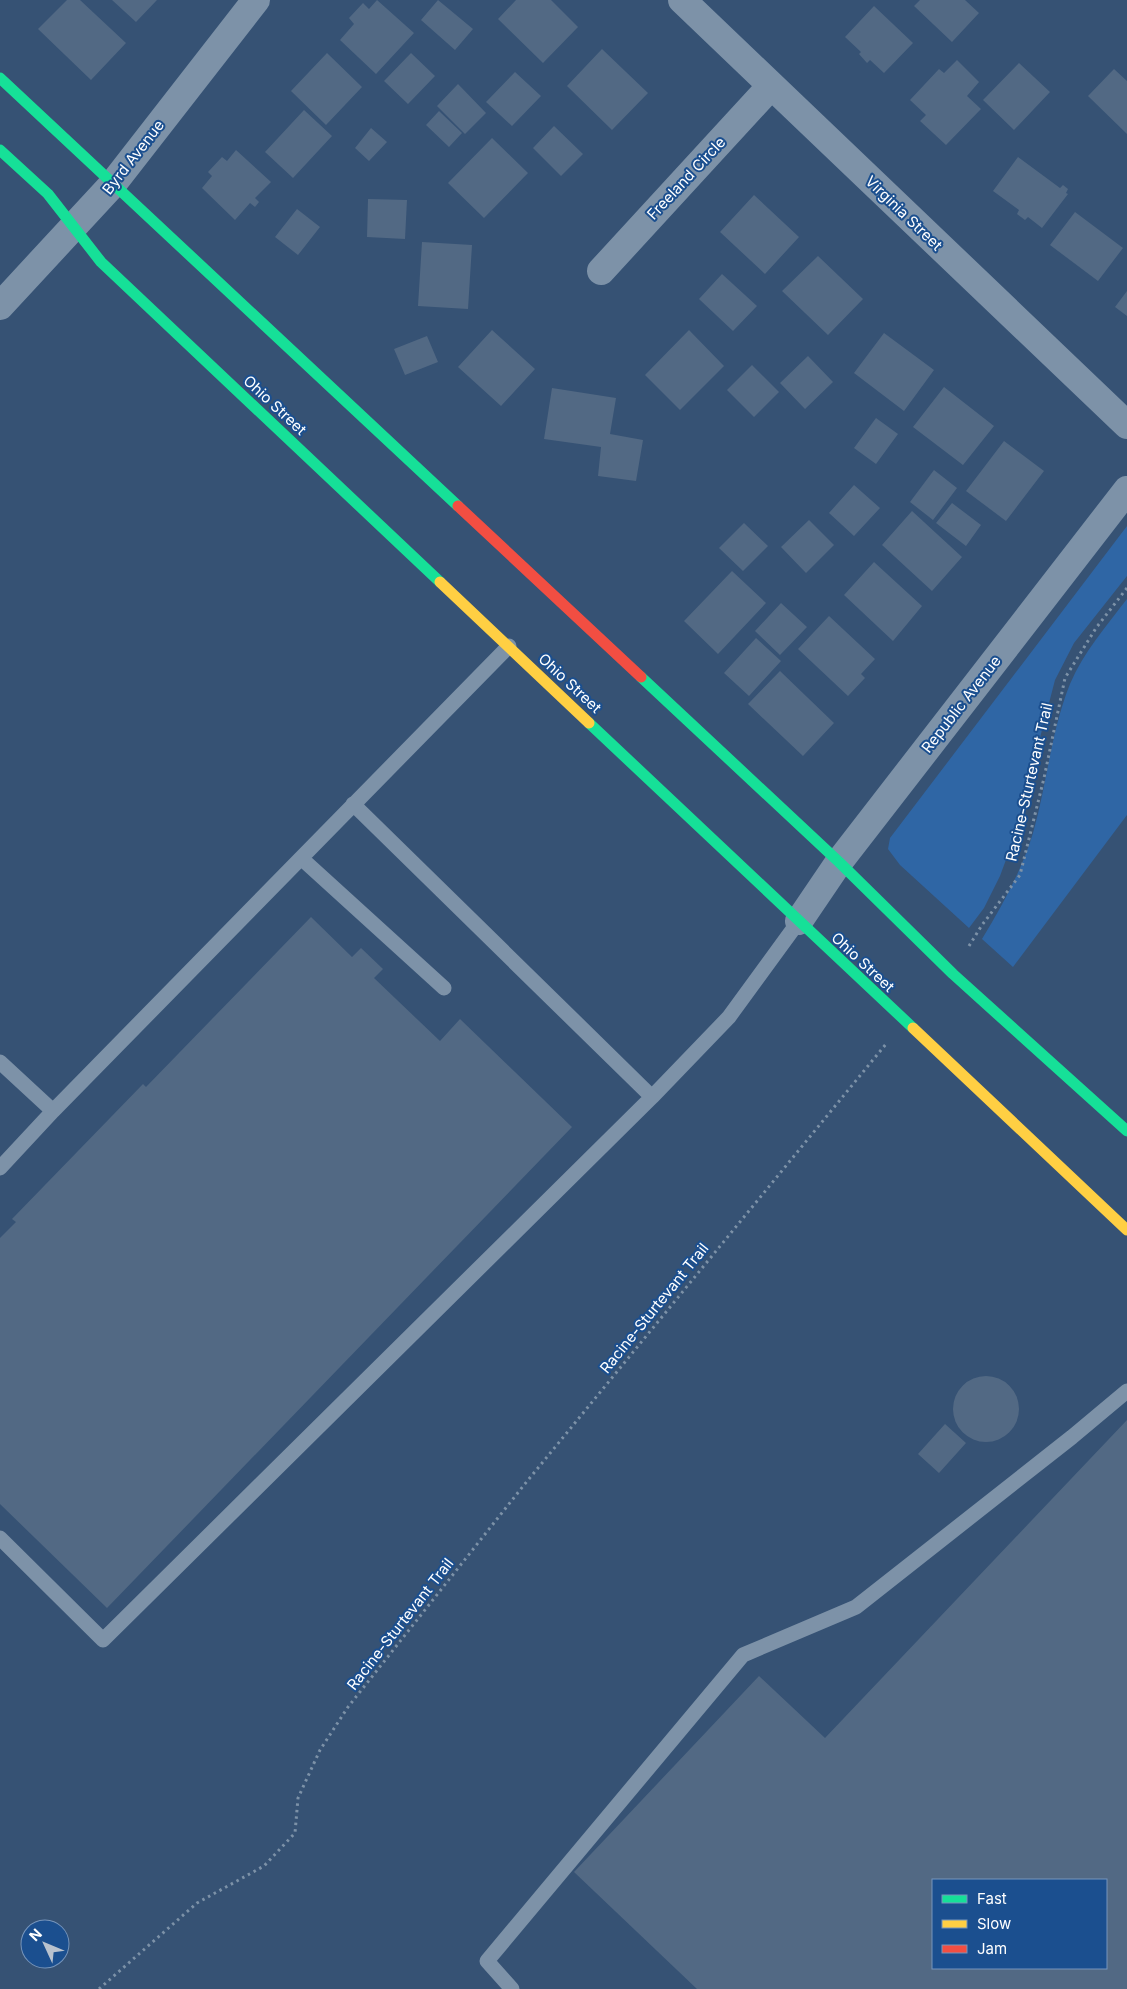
<svg xmlns="http://www.w3.org/2000/svg" width="1127" height="1989" font-family="Inter,sans-serif">
  <rect width="100%" height="100%" fill="#365274"/>
  <!-- green -->
  <path fill="#2f66a5" d="M1127,526V576L1074,643L1055,680L1014,838L1000,876L984,908L969,928L900,865L888,849L890,838Z
    M1127,599V815L1013,967L982,939C1002,906 1022,870 1033,833C1047,784 1051,731 1070,684C1083,653 1107,625 1127,599Z"/>
  <!-- building -->
  <path fill="#526984" fill-rule="evenodd" d="M67,0H80L126,43L91,80L38,29Z
    M112,0H157L136,22Z
    M377,0L414,33L376,74L340,40L354,24L349,18L363,3L369,9Z
    M438,0L473,29L455,50L421,20Z
    M516,0H551L578,27L543,63L498,19Z
    M920,0H965L979,13L952,42L914,6Z
    M874,6L913,43L884,73L870,60L867,63L859,54L861,52L845,37Z
    M602,49L648,93L612,130L567,86Z
    M327,53L362,87L326,125L291,91Z
    M411,53L435,76L408,104L384,81Z
    M957,60L979,82L967,96L981,109L946,145L920,121L926,115L910,100L939,69L944,73Z
    M1019,63L1050,92L1014,130L983,100Z
    M1114,69L1127,81V134L1088,96Z
    M515,72L541,96L512,126L486,102Z
    M458,84L486,113L465,134L437,106Z
    M304,110L332,136L293,178L265,152Z
    M439,111L462,133L449,147L426,125Z
    M554,126L583,154L561,176L533,148Z
    M371,128L387,142L369,161L355,148Z
    M492,138L528,173L484,218L448,183Z
    M236,150L271,182L255,198L259,202L255,207L250,203L235,220L202,188L212,176L208,172L222,157L227,161Z
    M1018,157L1060,188L1063,185L1068,189L1066,193L1068,194L1042,228L1028,217L1025,220L1017,214L1019,210L993,191Z
    M754,195L799,237L765,274L720,232Z
    M368,199L407,200L405,239L367,237Z
    M297,209L320,227L298,255L275,237Z
    M1075,212L1123,248L1098,281L1050,245Z
    M422,242L472,245L468,309L418,306Z
    M818,256L863,299L828,335L782,291Z
    M722,274L757,306L733,331L699,299Z
    M1127,291V316L1115,307Z
    M492,330L535,369L501,406L458,367Z
    M689,330L724,366L680,410L645,375Z
    M884,333L934,370L904,411L854,373Z
    M427,336L438,362L405,375L394,349Z
    M808,356L833,382L805,409L780,383Z
    M752,365L779,392L754,417L727,390Z
    M944,387L994,426L963,465L913,427Z
    M552,388L616,398L610,434L643,440L636,481L598,476L601,447L544,439Z
    M876,418L898,434L876,464L854,448Z
    M1004,441L1044,471L1006,521L966,491Z
    M934,470L957,488L933,520L910,502Z
    M854,485L880,508L854,536L829,513Z
    M952,503L981,525L966,546L936,523Z
    M912,511L962,557L932,591L882,545Z
    M809,520L834,545L806,573L781,547Z
    M744,523L768,546L743,571L719,548Z
    M874,562L922,606L893,641L844,595Z
    M732,571L766,603L718,654L684,621Z
    M781,603L807,627L780,655L755,631Z
    M829,616L875,659L861,674L865,678L848,696L798,649Z
    M756,638L781,661L749,696L724,673Z
    M780,671L834,723L803,756L748,704Z
    M311,917L352,957L361,948L383,969L374,978L440,1041L460,1019L572,1127L107,1608L0,1504V1238L16,1222L12,1219L143,1084L146,1087Z
    M953 1409a33 33 0 1 1 66 0a33 33 0 1 1-66 0Z
    M1127,1420V1989H697L574,1872L759,1676L825,1738ZM933,1880H1106V1968H933Z
    M945,1424L966,1443L939,1473L918,1454Z"/>
  <g fill="none" stroke-linecap="round" stroke-linejoin="round">
    <!-- path -->
    <path stroke="#7d92a8" stroke-width="3" stroke-dasharray="2.5 4" stroke-linecap="butt" d="M969,946L982,925L1020,875L1044,778L1065,678L1096,628L1127,588
      M99,1989L197,1903L264,1866L295,1833L298,1798L320,1750L348,1707L524,1485L886,1044"/>
    <!-- lane -->
    <path stroke="#7d92a8" stroke-width="15" d="M353,804L652,1097L729,1017L799,921
      M301,858L444,988
      M0,1062L53,1111L509,646
      M0,1168L53,1111
      M0,1538L103,1640L652,1097
      M512,1989L487,1961L743,1655L856,1607L1072,1437L1127,1391"/>
    <!-- street -->
    <path stroke="#7d92a8" stroke-width="28" d="M682,0L1127,425
      M601,271L771,86
      M0,306L112,185L256,0
      M799,921L839,862L1127,490"/>
    <!-- fast -->
    <path stroke="#16e098" stroke-width="11" d="M0,78L458,506
      M0,150L48,194L101,262L440,582
      M641,677L839,862L953,974L1127,1131
      M589,723L913,1028"/>
    <!-- slow -->
    <path stroke="#ffcf43" stroke-width="11" d="M440,582L589,723
      M913,1028L1127,1230"/>
    <!-- jam -->
    <path stroke="#f24e42" stroke-width="11" d="M458,506L641,677"/>
  </g>
  <g text-anchor="middle" dominant-baseline="central" stroke-width="4" stroke-linejoin="round" paint-order="stroke">
    <!-- street labels -->
    <g font-size="15" fill="#fff" stroke="#1b4f8f">
      <text transform="translate(133 157) rotate(-52)">Byrd Avenue</text>
      <text transform="translate(686 178) rotate(-47)">Freeland Circle</text>
      <text transform="translate(904 213) rotate(44)">Virginia Street</text>
      <text transform="translate(275 405) rotate(43)">Ohio Street</text>
      <text transform="translate(570 683) rotate(43)">Ohio Street</text>
      <text transform="translate(961 704) rotate(-52)">Republic Avenue</text>
      <text transform="translate(1029 782) rotate(-77)">Racine-Sturtevant Trail</text>
      <text transform="translate(863 962) rotate(43)">Ohio Street</text>
      <text transform="translate(654 1308) rotate(-51)">Racine-Sturtevant Trail</text>
      <text transform="translate(400 1624) rotate(-52)">Racine-Sturtevant Trail</text>
    </g>
  </g>
  <!-- legend -->
  <rect x="932" y="1879" width="175" height="90" fill="#1b4f8f" stroke="#7695bc"/>
  <rect x="942" y="1895" width="25" height="8" fill="#16e098" stroke="#7695bc"/>
  <text x="977" y="1904" font-size="15" fill="#ffffff">Fast</text>
  <rect x="942" y="1920" width="25" height="8" fill="#ffcf43" stroke="#7695bc"/>
  <text x="977" y="1929" font-size="15" fill="#ffffff">Slow</text>
  <rect x="942" y="1945" width="25" height="8" fill="#f24e42" stroke="#7695bc"/>
  <text x="977" y="1954" font-size="15" fill="#ffffff">Jam</text>
  <!-- north arrow -->
  <g transform="translate(45 1944) rotate(314)"><circle r="24" fill="#1b4f8f" stroke="#7695bc"/>
  <path d="M0-4L9 19L0 12L-9 19Z" fill="#b9c2ce"/>
  <text y="-8" font-size="14" font-weight="bold" text-anchor="middle" fill="#ffffff">N</text>
  </g>
</svg>
